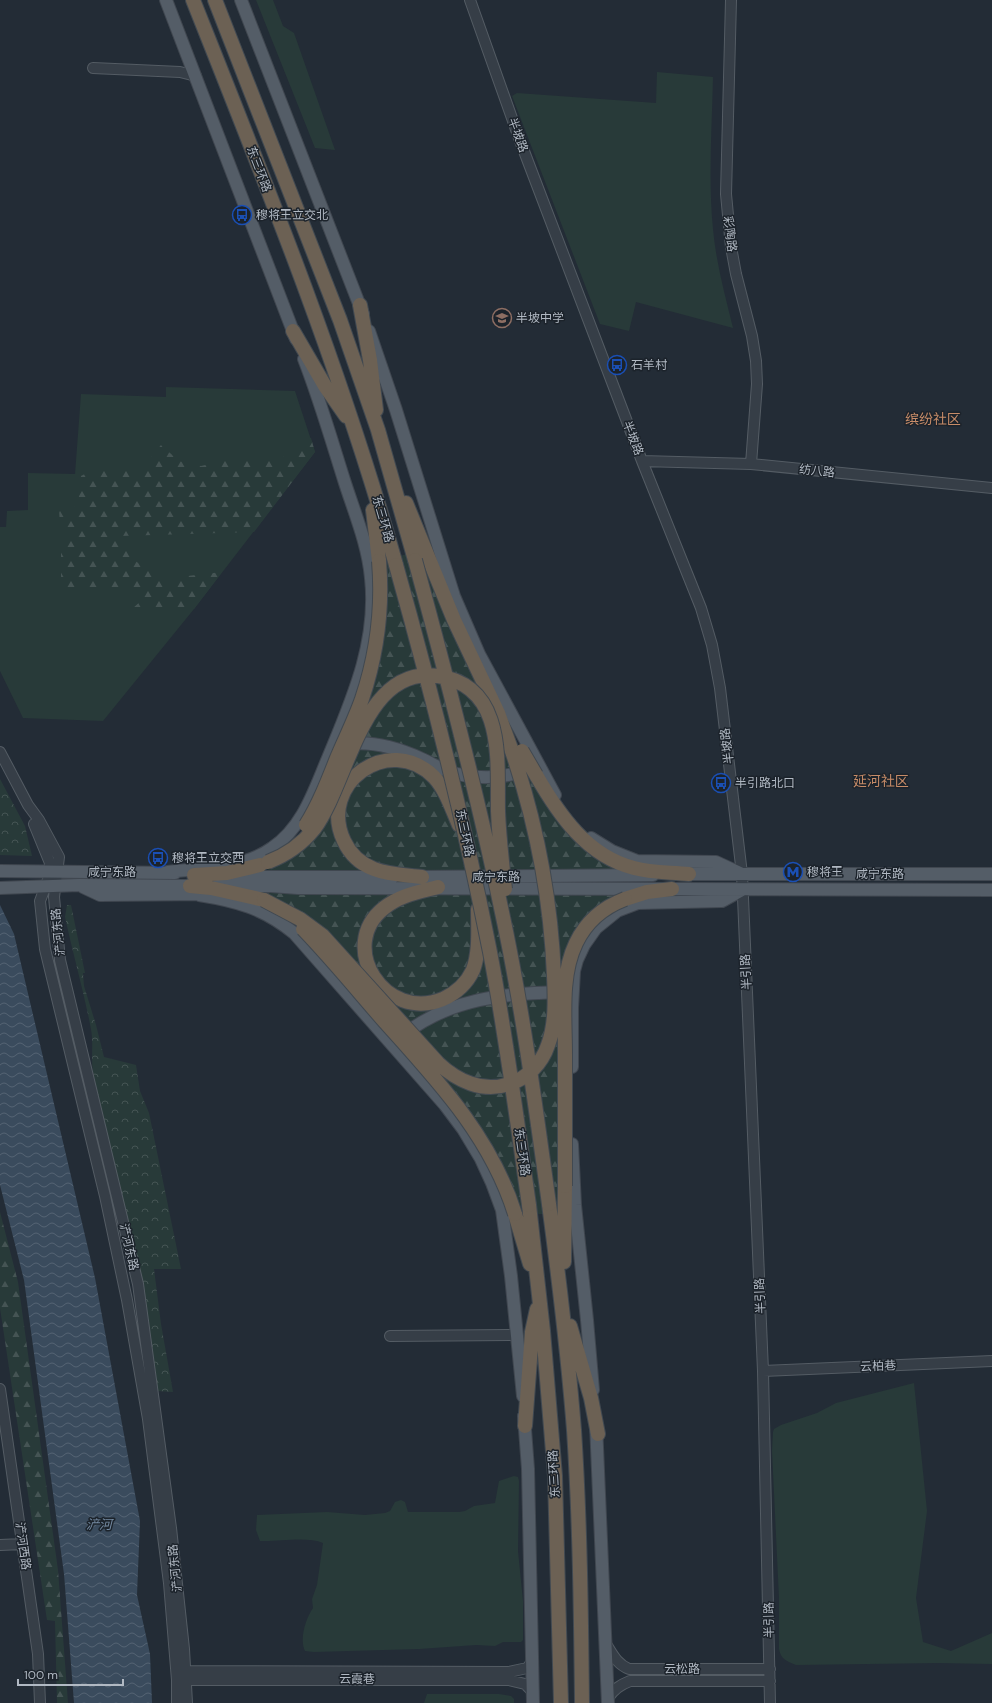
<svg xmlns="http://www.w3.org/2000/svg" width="992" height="1703" font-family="'DM Sans','Noto Sans SC',sans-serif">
  <defs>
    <pattern id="forest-firs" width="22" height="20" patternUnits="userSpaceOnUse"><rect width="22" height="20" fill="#283a39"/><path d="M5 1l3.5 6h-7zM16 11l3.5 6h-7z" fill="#455454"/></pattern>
    <pattern id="park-crowns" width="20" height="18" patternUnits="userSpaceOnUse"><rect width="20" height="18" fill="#283a39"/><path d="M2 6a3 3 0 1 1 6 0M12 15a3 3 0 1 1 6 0" fill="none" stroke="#455454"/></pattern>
    <pattern id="water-waves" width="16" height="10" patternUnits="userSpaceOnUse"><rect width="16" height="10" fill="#3a4b5d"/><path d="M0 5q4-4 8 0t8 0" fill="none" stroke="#546373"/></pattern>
  </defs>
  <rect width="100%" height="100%" fill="#232c36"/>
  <!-- grass -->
  <path fill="#283a39" d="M256,0H273L283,26L294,33L335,150L315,148Z
    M657,72L713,77C712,127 708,179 713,229C716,263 725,295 733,328L636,302L629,331L600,324L512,96L517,93L656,103Z
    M166,387L295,391L315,452L194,609L103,721L23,718L0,671V527H6L7,511L28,510V473L75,474L81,394L166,397Z
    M914,1383L927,1511L916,1598L923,1642L951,1651L992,1633V1664L939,1663L796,1665C786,1661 781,1659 779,1649V1598L772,1451L773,1432L774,1429L781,1425L817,1413L836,1403Z
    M514,1476L518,1477L519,1481L518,1551L523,1601V1640L521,1642H503L495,1646L476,1645L419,1649L314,1652L305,1651C299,1639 306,1618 313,1608L312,1599L317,1585L323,1543C307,1536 278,1542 260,1541L256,1530L257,1515L327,1512L365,1515L385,1513L390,1511L395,1502L401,1500L405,1502L408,1512H459L465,1511L474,1506L495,1503L499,1481Z
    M427,1694H499L511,1696L514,1699V1703H424Z"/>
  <!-- forest -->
  <path fill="url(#forest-firs)" d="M311,438L315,452L254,532L120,536L134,560L161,579L222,572L194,609H132L142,600L129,587H71L66,592L61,585V553L70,538L68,529L60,526L59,509H72L78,504L81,476L96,468L139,472L161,445L179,461L201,466L227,460L281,458L296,450L301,441Z
    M420,550L459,642L548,802L624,870L626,895L578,933L562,1213L520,1215L303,914L281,901L258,892L260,873L281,864L295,855L366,710L375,682L385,623L387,560Z
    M0,1212L18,1282L58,1570L68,1703H57L55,1621L47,1620L0,1308Z"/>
  <!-- park -->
  <path fill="url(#park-crowns)" d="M0,779L25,826L32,856L0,855Z
    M67,905H71L85,973H83L84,986L96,1025L104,1057L136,1065L140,1091L149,1113L181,1269H154L161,1324L173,1392L157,1391C145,1285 117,1181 94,1077C90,1062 94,1045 91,1029C84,992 73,954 65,917Z"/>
  <!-- water -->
  <path fill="url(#water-waves)" d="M0,905L14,934L95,1278L140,1521L137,1595L150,1654L152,1703H74L64,1574L24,1280L0,1185Z"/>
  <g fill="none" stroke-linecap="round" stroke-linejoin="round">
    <!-- minor casing -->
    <g stroke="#545c64" stroke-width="12">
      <path id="minor" d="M470,0L519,138L642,461L701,608L712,645L720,688L742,874L763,1371L770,1703
        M731,0L726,194L731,247L736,274L752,336L756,361L757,384L751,464
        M93,68L180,72L196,76
        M642,461L751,464L992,488
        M0,752L28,805L39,820L59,857L54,897L60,960L138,1284L171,1528L184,1649L187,1703
        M34,824L50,863L49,877L40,901L45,949L105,1196L127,1300L148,1419L169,1583L177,1680V1703
        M390,1336L517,1335
        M763,1371L992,1361
        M0,1389L38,1654L40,1703
        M0,1545L23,1544
        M606,1644C613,1655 617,1664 629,1669H770
        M179,1671L509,1672L527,1668L532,1662
        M179,1680H509L525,1684L533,1692
        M608,1698C614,1689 620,1685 630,1681H770"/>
    </g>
    <!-- major casing -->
    <g stroke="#404750" stroke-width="14">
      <path id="major" d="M166,0L296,339
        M241,0L363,314
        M369,331L396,410L454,596L479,654L555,795
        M348,744C374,741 398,748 422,759C431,763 439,768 447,771C470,779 505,780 526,769
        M591,838L612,851L637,861L716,862L742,874
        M0,871L175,873
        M168,872C203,868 243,869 272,848C303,827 314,791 328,758C352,700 378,642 371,578C368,545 355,514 345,483C332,442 320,400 304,359
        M679,874H992
        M223,877H393
        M413,877L653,875
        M217,886H271L298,888L992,890
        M83,887L100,895L207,894
        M0,888L79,885L199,886
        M199,895C237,901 263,908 294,933L445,1105L463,1129L481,1159L492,1183L502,1210L511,1276L523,1396
        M402,1036C449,998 506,993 564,992
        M572,1067V1008L574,971L577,960L584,945L596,928L617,911L638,903L722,901L742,890
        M572,1144L575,1205L587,1320L593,1390
        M524,1416L528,1469L533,1703
        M596,1424L608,1703"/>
    </g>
    <!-- highway casing -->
    <g stroke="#414951" stroke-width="16">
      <path id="highway" d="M193,0C267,186 342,372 396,565
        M215,0L340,320L378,430L415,560
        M360,305L370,360L376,410
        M293,331L325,386L346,416
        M406,503L454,620L498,713L513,754
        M373,510L379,561
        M536,775C559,815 587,856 634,868C652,873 671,872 689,874
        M194,875L227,873L260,865
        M422,877C407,875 389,875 374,869C361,864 350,854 344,841C317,784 389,732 434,777C446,790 452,809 459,825
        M190,886L211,888L264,900
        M438,887C419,892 400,895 384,908C336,946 385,1023 443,999C456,993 467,983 473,970C480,951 478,929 478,909
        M625,899L647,892L672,889
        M549,1204C559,1279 568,1354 574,1430C580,1521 581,1612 582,1703
        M529,1205L543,1331L555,1476L561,1703
        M515,1214L530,1264
        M564,1262L565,1186
        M570,1326L591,1398L598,1434
        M525,1426L532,1332L537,1309"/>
    </g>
    <!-- minor -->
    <use href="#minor" stroke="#363e47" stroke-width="10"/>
    <!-- major -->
    <use href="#major" stroke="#545d67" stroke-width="12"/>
    <!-- highway -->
    <use href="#highway" stroke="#6c6154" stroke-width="14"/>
    <!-- highway-bridge casing -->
    <g stroke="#414951" stroke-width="16" stroke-linecap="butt">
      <path id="highway-bridge" d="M415,560C446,674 476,788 500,903C522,1003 535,1103 549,1204
        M396,565C432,693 464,821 490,952C506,1035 517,1121 529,1205
        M522,751L536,775
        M306,825C319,804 328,781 337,758C345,739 355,719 362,699C377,654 383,608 379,561
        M268,862C286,855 302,844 314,829C349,782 362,664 438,676C506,686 497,761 498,811C499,837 502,863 505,889
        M264,900L300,919L323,936L438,1063C457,1081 483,1093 509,1084C528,1078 542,1063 548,1045C556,1024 555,998 554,976C551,900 537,826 513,754
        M303,929C331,958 358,991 385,1022C438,1081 491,1137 515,1214
        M565,1186C565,1142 565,1098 565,1054C565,1018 560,976 576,943C586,922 604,907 625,899"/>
    </g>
    <!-- highway-bridge -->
    <use href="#highway-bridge" stroke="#6c6154" stroke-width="14"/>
  </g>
  <!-- icons -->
  <defs>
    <g id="bus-ring" transform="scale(1)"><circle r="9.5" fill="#1c232b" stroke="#1a4fb4" stroke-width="1.5"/><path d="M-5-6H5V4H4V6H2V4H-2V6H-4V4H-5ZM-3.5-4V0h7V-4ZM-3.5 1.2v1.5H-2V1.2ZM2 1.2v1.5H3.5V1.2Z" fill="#1a4fb4"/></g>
    <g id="school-ring" transform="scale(1)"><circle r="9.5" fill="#1c232b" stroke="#8d6e63" stroke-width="1.5"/><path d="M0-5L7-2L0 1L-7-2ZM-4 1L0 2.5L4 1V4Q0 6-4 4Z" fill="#8d6e63"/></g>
    <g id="metro-ring" transform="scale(1)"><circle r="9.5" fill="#1c232b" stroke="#1a4fb4" stroke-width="1.5"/><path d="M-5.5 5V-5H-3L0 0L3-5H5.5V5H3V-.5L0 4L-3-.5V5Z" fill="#1a4fb4"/></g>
  </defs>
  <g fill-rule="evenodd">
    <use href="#bus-ring" x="242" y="215"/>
    <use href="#school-ring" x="502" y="318"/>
    <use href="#bus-ring" x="617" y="365"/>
    <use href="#bus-ring" x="721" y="783"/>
    <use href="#bus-ring" x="158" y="858"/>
    <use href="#metro-ring" x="793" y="872"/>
  </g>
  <g text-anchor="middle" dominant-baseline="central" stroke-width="3" stroke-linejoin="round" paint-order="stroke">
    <!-- street labels -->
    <g font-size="12" fill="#b1b9c3" stroke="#1c232b">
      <text transform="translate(518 135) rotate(70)">半坡路</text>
      <text transform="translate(259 169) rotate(69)">东三环路</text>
      <text transform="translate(730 234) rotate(83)">彩陶路</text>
      <text transform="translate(633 438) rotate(69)">半坡路</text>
      <text transform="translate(817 471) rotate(6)">纺八路</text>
      <text transform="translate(383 519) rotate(74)">东三环路</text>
      <text transform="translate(727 746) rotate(-97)">半坡路</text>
      <text transform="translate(465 833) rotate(78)">东三环路</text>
      <text x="112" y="872">咸宁东路</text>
      <text x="880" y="874">咸宁东路</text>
      <text x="496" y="877">咸宁东路</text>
      <text transform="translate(58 932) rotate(-96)">浐河东路</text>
      <text transform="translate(746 972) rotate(-93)">半引路</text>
      <text transform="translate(522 1152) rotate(82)">东三环路</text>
      <text transform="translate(129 1247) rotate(77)">浐河东路</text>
      <text transform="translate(760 1296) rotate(-92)">半引路</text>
      <text transform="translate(878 1366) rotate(-2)">云柏巷</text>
      <text transform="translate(554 1474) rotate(-93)">东三环路</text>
      <text transform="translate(23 1546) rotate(82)">浐河西路</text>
      <text transform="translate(175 1568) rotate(-96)">浐河东路</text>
      <text transform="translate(769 1620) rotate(-91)">半引路</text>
      <text x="682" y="1669">云松路</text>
      <text x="357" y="1679">云霞巷</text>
    </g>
    <!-- poi labels -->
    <g font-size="12" fill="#b1b9c3" stroke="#1c232b" text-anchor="start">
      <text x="256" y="215">穆将王立交北</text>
      <text x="516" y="318">半坡中学</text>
      <text x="631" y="365">石羊村</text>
      <text x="735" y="783">半引路北口</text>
      <text x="172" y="858">穆将王立交西</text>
      <text x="807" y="872">穆将王</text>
    </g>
    <!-- water labels -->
    <g font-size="13" font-style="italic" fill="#758ba3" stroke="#1c232b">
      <text x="99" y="1524">浐河</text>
    </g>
    <!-- quarter labels -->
    <g font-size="14" fill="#c78c68" stroke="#1c232b">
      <text x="933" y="419">缤纷社区</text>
      <text x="881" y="781">延河社区</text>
    </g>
  </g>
  <!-- scale -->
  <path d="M18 1679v6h105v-6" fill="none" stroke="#b1b9c3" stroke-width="2"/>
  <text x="24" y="1679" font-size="12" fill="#b1b9c3" stroke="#1c232b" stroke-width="3" paint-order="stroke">100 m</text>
</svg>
